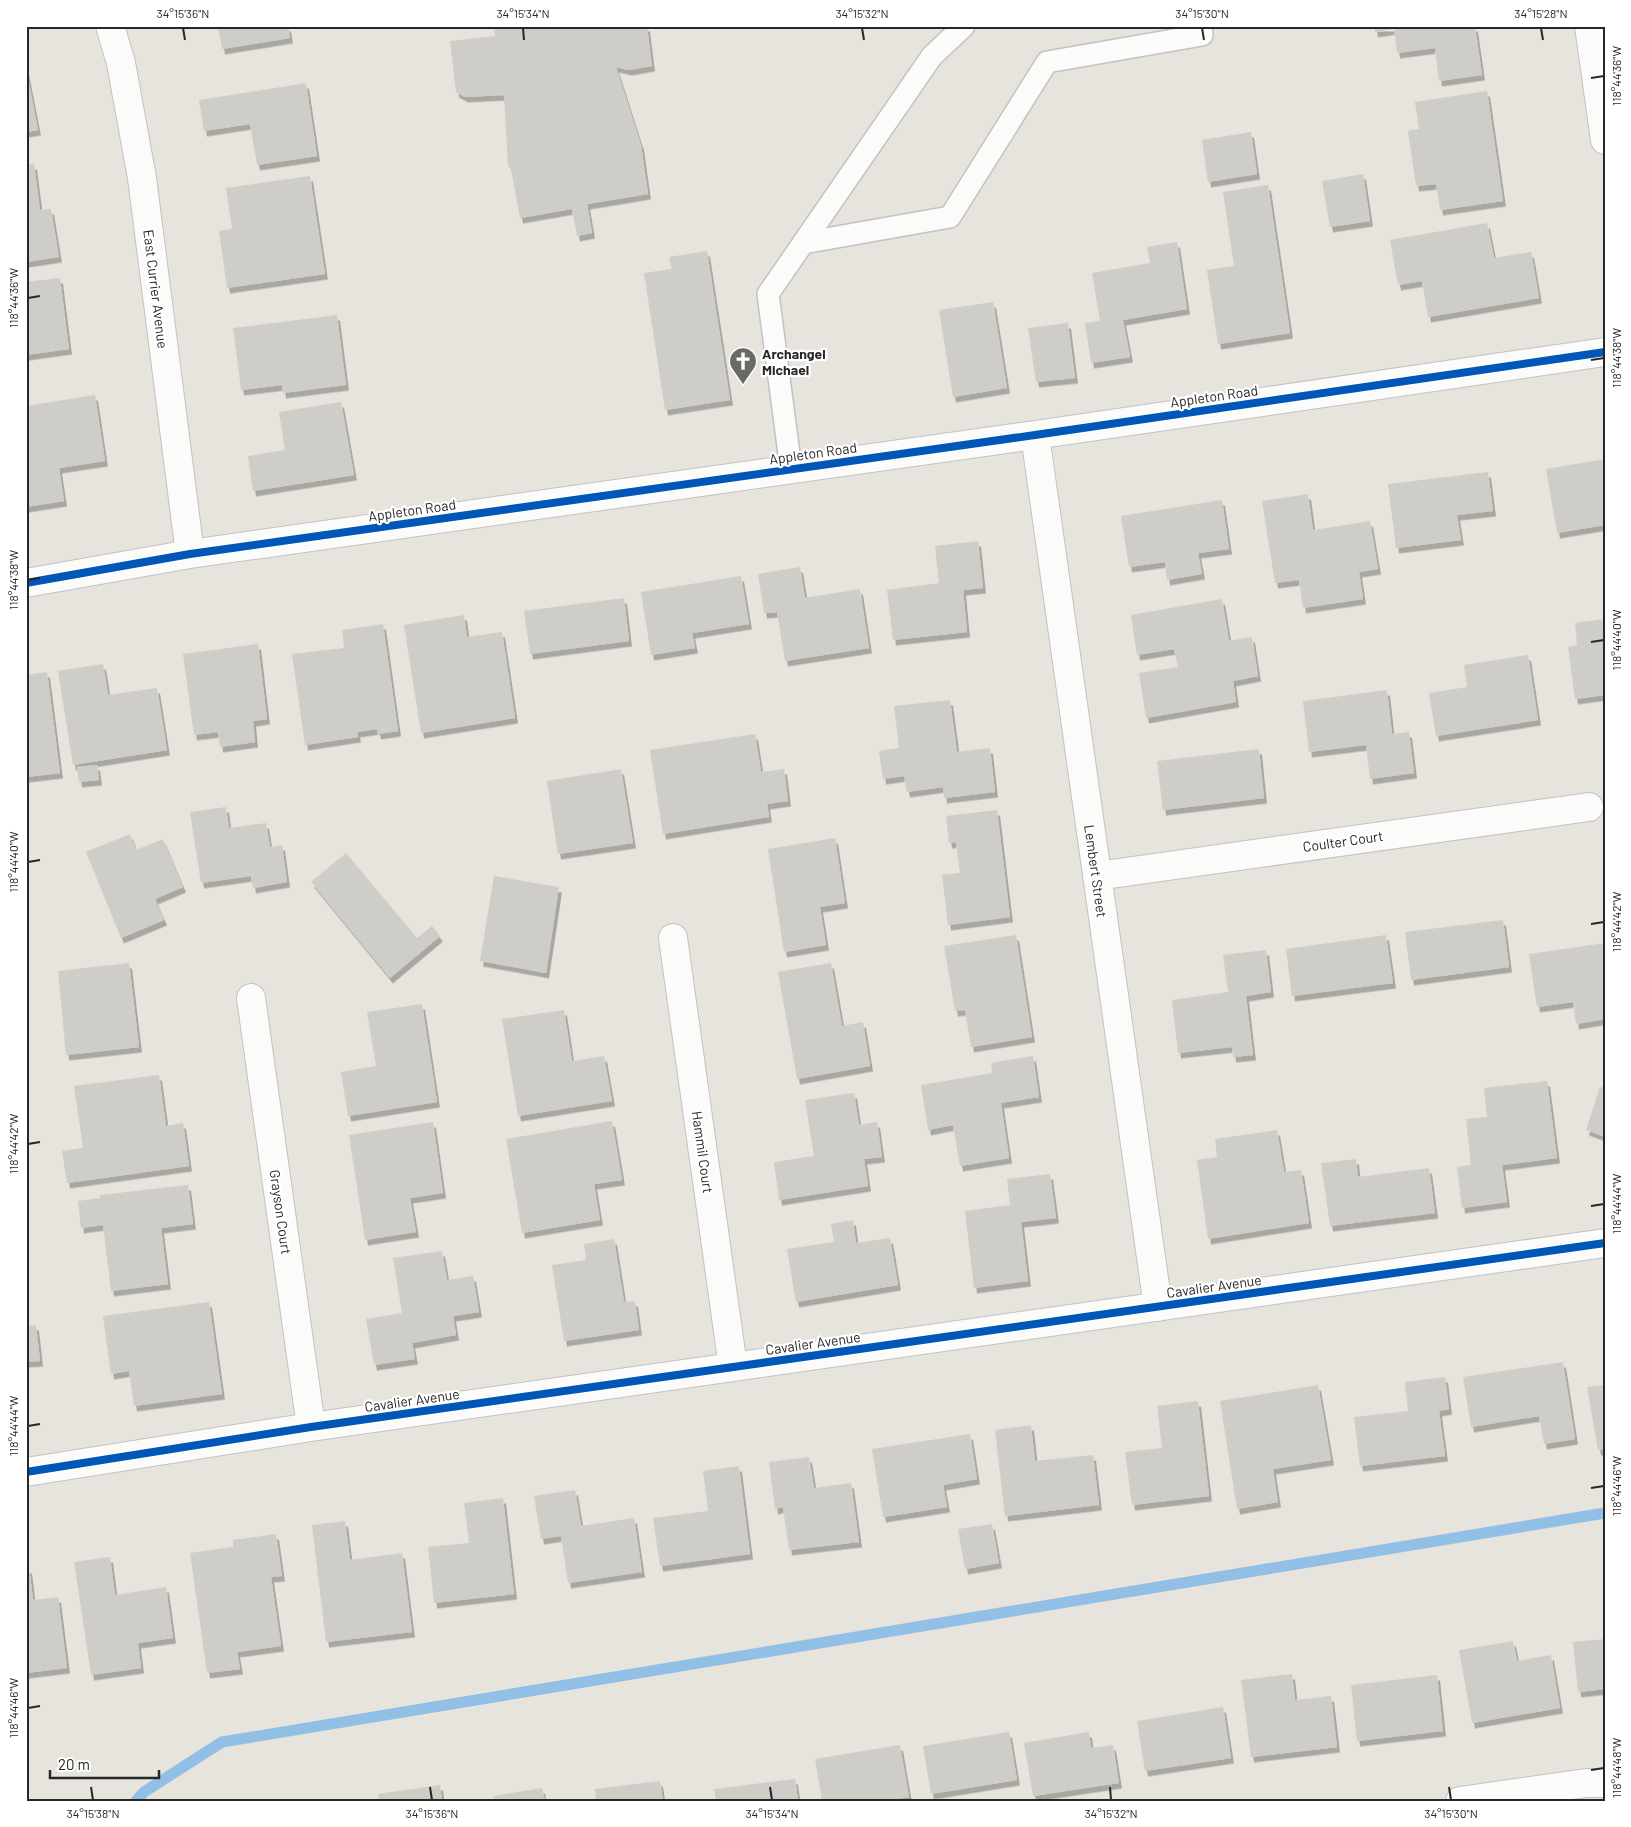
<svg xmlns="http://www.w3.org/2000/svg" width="1631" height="1827" font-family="Barlow,sans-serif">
  <defs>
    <filter id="shadow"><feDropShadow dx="3" dy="5.5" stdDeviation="0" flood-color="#0004"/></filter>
  </defs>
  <rect width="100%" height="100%" fill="#e6e4dc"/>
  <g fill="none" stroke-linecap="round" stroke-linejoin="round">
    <!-- stream -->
    <path stroke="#91bfe6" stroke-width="11" d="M136,1801L144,1792L222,1742L1605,1513"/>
  </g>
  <!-- building -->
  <path fill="#cfcdc7" filter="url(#shadow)" d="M218,26H288L290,38L222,49Z
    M494,26H647L652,66L629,70L616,67L641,145L648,194L587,204L592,233L577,236L572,209L520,218L511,169L508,166L504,95L465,97L456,92L450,41L495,36Z
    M1374,26H1475L1482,75L1439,81L1435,48L1397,53L1394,29L1375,32Z
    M26,69L38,130L26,132Z
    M306,83L317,156L257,165L250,124L204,131L199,100Z
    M1487,91L1503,201L1440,210L1436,184L1416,186L1408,131L1419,129L1415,102Z
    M1251,132L1257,174L1208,182L1202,140Z
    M34,164L40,210L51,209L59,257L26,262V165Z
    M1363,174L1370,221L1330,227L1322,181Z
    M310,176L325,274L227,288L219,231L232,229L226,188Z
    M1268,185L1290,333L1218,344L1207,270L1234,266L1223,192Z
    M1487,223L1494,258L1531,252L1539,298L1428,317L1422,281L1398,285L1390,240Z
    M1177,242L1187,309L1123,320L1130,357L1091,363L1085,323L1100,321L1092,273L1150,263L1147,247Z
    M707,251L730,400L665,410L644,273L672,269L669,257Z
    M60,278L69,349L26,355V303H29L26,282Z
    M993,302L1007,388L953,397L939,310Z
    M337,315L346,385L283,393L282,385L241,390L233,328Z
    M1068,323L1075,378L1036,382L1028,328Z
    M95,395L105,461L59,468L64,501L26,507V406Z
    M341,402L354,475L253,491L248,456L285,450L279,412Z
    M1605,459V525L1557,533L1546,469Z
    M1488,472L1493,511L1457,515L1461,540L1396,548L1388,484Z
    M1308,494L1313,530L1370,521L1378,569L1359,572L1363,599L1303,608L1299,580L1275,583L1262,501Z
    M1222,500L1229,549L1198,553L1202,574L1167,580L1165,562L1129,567L1121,516Z
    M978,541L983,588L963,590L967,632L893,640L887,590L939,583L935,546Z
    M800,567L805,598L860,589L869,648L785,661L777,612L764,613L758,574Z
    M741,576L749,624L692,633L695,648L651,655L641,592Z
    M624,598L629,641L530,654L524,611Z
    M1222,599L1229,641L1252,637L1258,676L1233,681L1236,702L1146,718L1139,673L1178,667L1174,649L1137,655L1131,615Z
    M464,615L467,637L502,632L515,718L421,733L404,625Z
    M1605,619V695L1575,699L1568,647L1577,645L1575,623Z
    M383,624L398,731L378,734L377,729L357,732L358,737L305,745L292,654L344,648L342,630Z
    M258,644L267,719L253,721L255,742L220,747L218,732L194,735L183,654Z
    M1528,655L1538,720L1436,736L1429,693L1467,687L1464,665Z
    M103,664L108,695L157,688L167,750L73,765L58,671Z
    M47,672L60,773L26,777V675Z
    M1387,690L1392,734L1409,732L1414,773L1370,779L1366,745L1309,752L1303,701Z
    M950,700L957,752L990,748L995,792L944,798L943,787L907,792L904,776L883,779L879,751L899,748L894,706Z
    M755,734L761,772L784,769L788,801L767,804L769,817L663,834L650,750Z
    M1259,749L1264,798L1163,810L1157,761Z
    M97,765L99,780L79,782L77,767Z
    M621,769L633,843L558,854L547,781Z
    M226,807L229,828L266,823L270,847L282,845L287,882L253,888L251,876L201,883L190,812Z
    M997,810L1010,917L948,925L942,875L960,873L956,842L949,843L946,816Z
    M130,834L136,850L163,839L183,887L155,899L164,920L121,938L86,852Z
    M835,838L845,903L820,907L826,945L784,952L768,849Z
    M346,853L417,938L432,926L440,936L390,978L311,882Z
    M494,876L559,887L546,973L480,961Z
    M1503,920L1509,967L1411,980L1405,932Z
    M1016,935L1032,1037L971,1047L965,1010L955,1011L944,946Z
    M1386,935L1393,983L1292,996L1286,949Z
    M1605,943V1019L1576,1024L1573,1002L1537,1007L1529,954Z
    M1266,950L1271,992L1246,996L1253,1055L1233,1057L1232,1047L1178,1053L1172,1000L1228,992L1223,955Z
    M129,963L139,1047L66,1055L58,971Z
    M831,963L842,1026L863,1022L870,1066L797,1079L778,972Z
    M422,1004L437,1102L348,1116L341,1072L376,1066L367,1012Z
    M564,1010L572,1061L604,1056L612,1101L518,1116L502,1019Z
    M1033,1056L1039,1097L1001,1103L1009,1158L960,1166L953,1125L928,1130L921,1085L992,1073L991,1063Z
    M159,1075L166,1126L183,1123L189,1166L67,1183L62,1151L83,1148L74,1086Z
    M1547,1081L1557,1158L1502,1165L1507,1202L1462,1208L1457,1167L1471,1165L1466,1119L1487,1117L1484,1088Z
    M1600,1087L1605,1088V1137L1586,1130Z
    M854,1093L859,1125L877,1122L882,1157L864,1159L868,1186L779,1200L774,1162L814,1156L805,1100Z
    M612,1121L622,1180L594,1184L600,1220L522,1233L506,1139Z
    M433,1122L443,1193L410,1198L416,1232L365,1240L349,1135Z
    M1277,1130L1284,1172L1301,1170L1309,1223L1208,1239L1197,1160L1217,1157L1215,1139Z
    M1356,1159L1358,1177L1429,1168L1435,1213L1330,1226L1321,1163Z
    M1050,1174L1056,1218L1021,1222L1028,1281L974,1288L965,1211L1010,1205L1007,1179Z
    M188,1185L193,1224L161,1228L168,1284L111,1291L103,1225L81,1228L78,1201L100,1198V1195Z
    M853,1220L856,1243L890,1238L898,1285L796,1302L787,1249L834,1242L831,1224Z
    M614,1239L624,1302L635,1301L639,1330L564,1341L552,1265L586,1260L584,1244Z
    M442,1251L447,1280L473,1276L479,1312L453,1316L456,1335L412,1343L415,1359L374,1365L366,1319L402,1313L393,1258Z
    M209,1302L222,1394L134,1406L129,1371L111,1374L103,1316Z
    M36,1325L40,1361L26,1362V1326Z
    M1563,1362L1575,1439L1544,1444L1539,1416L1471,1427L1463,1377Z
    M1445,1377L1449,1409L1439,1411L1445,1456L1360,1466L1354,1417L1408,1411L1405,1382Z
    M1318,1385L1331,1460L1273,1469L1278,1502L1237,1509L1220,1401Z
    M1605,1385V1449L1598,1450L1587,1387Z
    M1198,1401L1209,1496L1132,1505L1125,1452L1162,1448L1157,1406Z
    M1031,1425L1035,1461L1093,1455L1099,1505L1005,1516L995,1430Z
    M970,1434L977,1479L943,1485L947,1507L883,1517L872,1449Z
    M809,1457L814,1488L851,1483L859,1542L789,1550L783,1507L775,1509L769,1462Z
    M739,1466L750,1554L660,1566L653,1518L708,1511L703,1471Z
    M575,1490L581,1526L634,1518L642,1572L568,1583L561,1536L541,1539L534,1496Z
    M503,1498L514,1594L434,1603L428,1547L469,1543L464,1503Z
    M345,1521L350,1560L402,1553L412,1632L326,1642L312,1525Z
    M992,1524L999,1563L965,1569L958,1529Z
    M276,1534L282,1576L271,1577L281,1646L237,1652L240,1669L207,1673L190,1553L233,1547V1540Z
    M110,1557L115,1595L166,1587L173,1638L138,1643L141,1668L91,1675L74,1562Z
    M26,1568H29L33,1600L58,1597L67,1668L26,1673Z
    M1605,1639V1689L1578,1692L1573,1642Z
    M1513,1641L1517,1661L1551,1655L1560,1708L1472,1723L1459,1650Z
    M1292,1674L1295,1700L1331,1696L1337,1747L1251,1757L1241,1680Z
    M1437,1675L1443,1731L1357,1741L1351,1685Z
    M1223,1707L1231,1758L1145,1771L1137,1721Z
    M1009,1732L1017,1780L931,1794L923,1746Z
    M1089,1732L1091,1748L1113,1745L1119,1783L1033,1796L1024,1743Z
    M900,1745L909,1797L885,1801H822L815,1759Z
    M795,1779L798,1801H716L714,1789Z
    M660,1781L663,1801H596L595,1789Z
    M440,1785L442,1801H379L378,1794Z
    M542,1788L545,1801H494L493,1796Z"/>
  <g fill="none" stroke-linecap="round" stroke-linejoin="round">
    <!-- lane casing -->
    <g stroke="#c3c2c2" stroke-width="24">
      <path id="lane" d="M803,243L950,217L1047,62L1202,35L1201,26
        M791,469L768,294L932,56L964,26"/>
    </g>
    <!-- street casing -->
    <g stroke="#c3c2c2" stroke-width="30">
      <path id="street" d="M110,26L121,63L142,178L190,554
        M1589,26L1605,140
        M1035,435L1158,1307
        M26,583L190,554L1035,435L1605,352
        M1097,876L1589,807
        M673,938L733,1367
        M251,998L311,1427
        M26,1472L311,1427L1605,1243
        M1460,1801L1586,1783H1605"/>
    </g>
    <!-- lane -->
    <use href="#lane" stroke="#fbfbfa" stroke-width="21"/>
    <!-- street -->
    <use href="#street" stroke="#fbfbfa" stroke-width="28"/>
    <!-- cycleway casing -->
    <g stroke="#fff" stroke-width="11">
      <path id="cycleway" d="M26,583L190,554L1035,435L1605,352
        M26,1472L311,1427L1605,1243"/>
    </g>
    <!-- cycleway -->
    <use href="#cycleway" stroke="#0057b8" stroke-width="8"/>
  </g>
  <!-- ticks -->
  <path fill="none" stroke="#272727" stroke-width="2" d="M183,28L185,40M523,28L524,40M862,28L864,40M1202,28L1204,40M1541,28L1543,40M1591,78L1604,76M28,298L40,296M1591,360L1604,358M28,580L40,578M1591,642L1604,640M28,862L40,860M1591,924L1604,922M28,1144L40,1142M1591,1206L1604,1204M28,1426L40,1424M1591,1488L1604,1486M28,1708L40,1706M1591,1770L1604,1768M91,1787L93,1800M430,1787L432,1800M770,1787L772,1800M1110,1787L1111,1800M1449,1787L1451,1800"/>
  <!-- icons -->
  <defs>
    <g id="church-pin" transform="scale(1.4375)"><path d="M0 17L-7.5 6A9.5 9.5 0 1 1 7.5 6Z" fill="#6a6966" stroke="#fff"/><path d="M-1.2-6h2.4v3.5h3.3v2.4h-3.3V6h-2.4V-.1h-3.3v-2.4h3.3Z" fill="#fff"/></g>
  </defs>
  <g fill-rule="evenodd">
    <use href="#church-pin" x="743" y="361"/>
  </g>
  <g text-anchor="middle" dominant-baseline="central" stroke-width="4.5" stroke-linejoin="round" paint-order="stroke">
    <!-- street labels -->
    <g font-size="14" fill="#272727" stroke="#fff">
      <text transform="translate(156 289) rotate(83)">East Currier Avenue</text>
      <text transform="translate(1214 396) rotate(-8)">Appleton Road</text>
      <text transform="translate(813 453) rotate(-8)">Appleton Road</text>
      <text transform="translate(412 510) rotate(-8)">Appleton Road</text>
      <text transform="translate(1343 841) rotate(-8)">Coulter Court</text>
      <text transform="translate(1096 871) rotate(82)">Lembert Street</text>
      <text transform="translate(703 1152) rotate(82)">Hammil Court</text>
      <text transform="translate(281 1212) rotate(82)">Grayson Court</text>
      <text transform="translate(1214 1286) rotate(-8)">Cavalier Avenue</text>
      <text transform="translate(813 1343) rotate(-8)">Cavalier Avenue</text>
      <text transform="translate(412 1400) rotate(-8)">Cavalier Avenue</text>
    </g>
    <!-- poi labels -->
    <g font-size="14" font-weight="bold" fill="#272727" stroke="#fff" text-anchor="start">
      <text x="762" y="353">Archangel<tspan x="762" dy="16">Michael</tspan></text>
    </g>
  </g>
  <!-- border -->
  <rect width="1631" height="1827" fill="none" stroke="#ffffff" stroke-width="55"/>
  <!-- scale -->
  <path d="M50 1770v8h109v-8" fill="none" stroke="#272727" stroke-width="2.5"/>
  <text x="58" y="1770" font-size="15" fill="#272727" stroke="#ffffff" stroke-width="4" paint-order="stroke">20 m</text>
  <rect x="28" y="28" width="1576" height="1772" fill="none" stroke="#272727" stroke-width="2"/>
  <g font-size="12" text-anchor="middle" fill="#272727">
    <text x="183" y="18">34°15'36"N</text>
    <text x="523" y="18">34°15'34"N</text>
    <text x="862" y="18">34°15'32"N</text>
    <text x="1202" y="18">34°15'30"N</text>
    <text x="1541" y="18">34°15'28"N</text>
    <text transform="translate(1617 76) rotate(-90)" y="4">118°44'36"W</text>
    <text transform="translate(14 298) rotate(-90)" y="4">118°44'36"W</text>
    <text transform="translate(1617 358) rotate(-90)" y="4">118°44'38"W</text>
    <text transform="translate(14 580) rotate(-90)" y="4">118°44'38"W</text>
    <text transform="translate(1617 640) rotate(-90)" y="4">118°44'40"W</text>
    <text transform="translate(14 862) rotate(-90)" y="4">118°44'40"W</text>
    <text transform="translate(1617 922) rotate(-90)" y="4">118°44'42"W</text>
    <text transform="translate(14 1144) rotate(-90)" y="4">118°44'42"W</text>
    <text transform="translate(1617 1204) rotate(-90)" y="4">118°44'44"W</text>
    <text transform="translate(14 1426) rotate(-90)" y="4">118°44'44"W</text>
    <text transform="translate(1617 1486) rotate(-90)" y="4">118°44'46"W</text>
    <text transform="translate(14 1708) rotate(-90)" y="4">118°44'46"W</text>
    <text transform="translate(1617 1768) rotate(-90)" y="4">118°44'48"W</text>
    <text x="93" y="1818">34°15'38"N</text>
    <text x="432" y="1818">34°15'36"N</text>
    <text x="772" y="1818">34°15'34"N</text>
    <text x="1111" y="1818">34°15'32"N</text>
    <text x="1451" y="1818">34°15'30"N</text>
  </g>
</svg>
